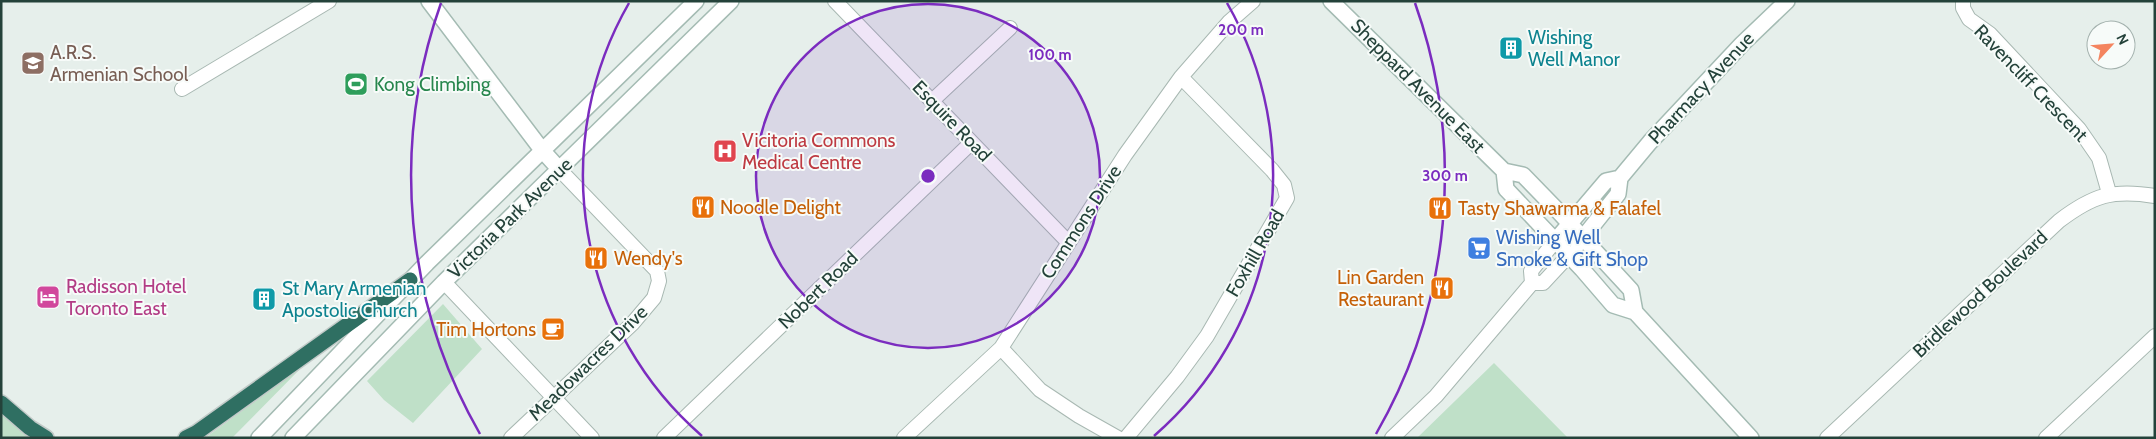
<svg xmlns="http://www.w3.org/2000/svg" width="2156" height="439" font-family="Cabin,sans-serif">
  <rect width="100%" height="100%" fill="#e6efeb"/>
  <!-- green -->
  <path fill="#bfe0c8" d="M443,304L482,349L413,423L384,400L367,381Z
    M1494,363L1568,438H1417Z
    M302,367L232,438H205Z
    M1,411L19,430L33,438H1Z"/>
  <g fill="none" stroke-linecap="round" stroke-linejoin="round">
    <!-- street casing -->
    <g stroke="#a8b8b2" stroke-width="16">
      <path id="street" d="M835,1L1068,242
        M1963,1V8L1969,19L1990,34L2079,129L2099,158L2109,193
        M182,89L329,1
        M933,100L1010,28
        M444,282L592,438
        M1532,283H1543L1569,255
        M1001,348L1040,390L1079,416L1118,438
        M511,438L632,324L654,298L659,281L657,271L560,170
        M664,438L971,143
        M904,438L1001,348L1125,155L1181,77L1229,22L1253,1
        M1126,438L1177,377L1207,336L1287,198L1284,185L1272,170L1181,77
        M1392,438L1436,396L1532,283L1531,271L1555,241
        M1827,438L2059,221C2093,195 2113,189 2155,196
        M2046,438L2155,336"/>
    </g>
    <!-- secondary casing -->
    <g stroke="#a4bbb3" stroke-width="18">
      <path id="secondary" d="M429,1L542,150L560,170
        M1331,1L1504,171L1523,175L1558,211L1631,290L1635,312
        M1504,171L1506,189L1582,269L1613,305L1635,312L1751,438
        M1555,241L1606,181L1620,178L1650,142L1742,44L1787,1
        M1578,244L1618,194L1620,178
        M259,438L427,263L696,1
        M293,438L444,282L731,1"/>
    </g>
    <!-- highway casing -->
    <g stroke="#c2cac8" stroke-width="18">
      <path id="highway" d="M1,403L30,428L46,438
        M186,438L196,433L410,280"/>
    </g>
    <!-- street -->
    <use href="#street" stroke="#fff" stroke-width="14"/>
    <!-- secondary -->
    <use href="#secondary" stroke="#fff" stroke-width="15"/>
    <!-- highway -->
    <use href="#highway" stroke="#2f6f62" stroke-width="15"/>
  </g>
  <!-- distance rings -->
  <circle cx="928" cy="176" r="172" fill="#7b2cbf" fill-opacity=".12"/>
  <g fill="none" stroke="#7b2cbf" stroke-width="2.5">
    <circle cx="928" cy="176" r="172"/>
    <path d="M702 436A345 345 0 0 1 629 3M1227 3A345 345 0 0 1 1154 436"/>
    <path d="M480 434A517 517 0 0 1 441 3M1415 3A517 517 0 0 1 1376 434"/>
  </g>
  <!-- icons -->
  <defs>
    <g id="building-square" transform="scale(1.25)"><rect x="-9" y="-9" width="18" height="18" rx="4" fill="#0f9aa8" stroke="#f7fbf9"/><path d="M-4-6H4V6H1V3H-1V6H-4ZM-2.5-4.3h1.7v1.8h-1.7ZM.8-4.3h1.7v1.8H.8ZM-2.5-1h1.7V.8h-1.7ZM.8-1h1.7V.8H.8Z" fill="#fff"/></g>
    <g id="school-square" transform="scale(1.25)"><rect x="-9" y="-9" width="18" height="18" rx="4" fill="#8d6e63" stroke="#f7fbf9"/><path d="M0-5L7-2L0 1L-7-2ZM-4 1L0 2.5L4 1V4Q0 6-4 4Z" fill="#fff"/></g>
    <g id="stadium-square" transform="scale(1.25)"><rect x="-9" y="-9" width="18" height="18" rx="4" fill="#2e9e5b" stroke="#f7fbf9"/><path d="M0-5a6.5 5 0 1 0 0 10a6.5 5 0 1 0 0-10ZM-3.5-1.8h7v3.6h-7Z" fill="#fff"/></g>
    <g id="hospital-square" transform="scale(1.25)"><rect x="-9" y="-9" width="18" height="18" rx="4" fill="#e0444e" stroke="#f7fbf9"/><path d="M-5-5h3v3.5h4V-5h3V5h-3V1.5h-4V5h-3Z" fill="#fff"/></g>
    <g id="restaurant-square" transform="scale(1.25)"><rect x="-9" y="-9" width="18" height="18" rx="4" fill="#e8710a" stroke="#f7fbf9"/><path d="M-5-6h1v4h1v-4h1v4h1v-4h1v5L-1.5 .5V6h-2V.5L-5-1ZM5-6V6H3V1.5H1.5Q1.5-4 5-6Z" fill="#fff"/></g>
    <g id="supermarket-square" transform="scale(1.25)"><rect x="-9" y="-9" width="18" height="18" rx="4" fill="#3f7fe0" stroke="#f7fbf9"/><path d="M-6-5.5h2.5l.6 2H6L4.5 2H-2.5L-4.4-4H-6ZM-1.5 3.2a1.3 1.3 0 1 0 .1 0ZM3 3.2a1.3 1.3 0 1 0 .1 0Z" fill="#fff"/></g>
    <g id="hotel-square" transform="scale(1.25)"><rect x="-9" y="-9" width="18" height="18" rx="4" fill="#d1479c" stroke="#f7fbf9"/><path d="M-6-4.5h1.5V1H6V5H4.5V3h-9V5H-6ZM-4 0a1.8 1.8 0 1 1 3.6 0ZM.5 0V-2.5h3Q6-2.5 6 0Z" fill="#fff"/></g>
    <g id="cafe-square" transform="scale(1.25)"><rect x="-9" y="-9" width="18" height="18" rx="4" fill="#e8710a" stroke="#f7fbf9"/><path d="M-5.5-4.5H6V0H3Q3 3.5 0 3.5H-2.5Q-5.5 3.5-5.5 0ZM3-3.2v2h1.7v-2ZM-6 4.5H4V6H-6Z" fill="#fff"/></g>
  </defs>
  <g fill-rule="evenodd">
    <use href="#building-square" x="1511" y="48"/>
    <use href="#school-square" x="33" y="63"/>
    <use href="#stadium-square" x="356" y="84"/>
    <use href="#hospital-square" x="725" y="151"/>
    <use href="#restaurant-square" x="703" y="207"/>
    <use href="#restaurant-square" x="1440" y="208"/>
    <use href="#supermarket-square" x="1479" y="248"/>
    <use href="#restaurant-square" x="596" y="258"/>
    <use href="#restaurant-square" x="1442" y="288"/>
    <use href="#hotel-square" x="48" y="297"/>
    <use href="#building-square" x="264" y="299"/>
    <use href="#cafe-square" x="553" y="329"/>
  </g>
  <g text-anchor="middle" dominant-baseline="central" stroke-width="4" stroke-linejoin="round" paint-order="stroke">
    <!-- culture labels -->
    <g font-size="19" fill="#0d838f" stroke="#f7fbf9" text-anchor="start">
      <text x="1528" y="37">Wishing<tspan x="1528" dy="22">Well Manor</tspan></text>
      <text x="282" y="288">St Mary Armenian<tspan x="282" dy="22">Apostolic Church</tspan></text>
    </g>
    <!-- education labels -->
    <g font-size="19" fill="#785e54" stroke="#f7fbf9" text-anchor="start">
      <text x="50" y="52">A.R.S.<tspan x="50" dy="22">Armenian School</tspan></text>
    </g>
    <!-- street labels -->
    <g font-size="19" fill="#24423a" stroke="#f7fbf9">
      <text transform="translate(2031 83) rotate(46)">Ravencliff Crescent</text>
      <text transform="translate(1418 86) rotate(45)">Sheppard Avenue East</text>
      <text transform="translate(1701 88) rotate(-47)">Pharmacy Avenue</text>
      <text transform="translate(952 121) rotate(46)">Esquire Road</text>
      <text transform="translate(510 218) rotate(-44)">Victoria Park Avenue</text>
      <text transform="translate(1081 222) rotate(-57)">Commons Drive</text>
      <text transform="translate(1255 253) rotate(-60)">Foxhill Road</text>
      <text transform="translate(818 290) rotate(-44)">Nobert Road</text>
      <text transform="translate(1980 294) rotate(-43)">Bridlewood Boulevard</text>
      <text transform="translate(588 363) rotate(-44)">Meadowacres Drive</text>
    </g>
    <!-- leisure labels -->
    <g font-size="19" fill="#27864d" stroke="#f7fbf9" text-anchor="start">
      <text x="374" y="84">Kong Climbing</text>
    </g>
    <!-- health labels -->
    <g font-size="19" fill="#be3a42" stroke="#f7fbf9" text-anchor="start">
      <text x="742" y="140">Vicitoria Commons<tspan x="742" dy="22">Medical Centre</tspan></text>
    </g>
    <!-- food labels -->
    <g font-size="19" fill="#c56008" stroke="#f7fbf9" text-anchor="start">
      <text x="720" y="207">Noodle Delight</text>
      <text x="1458" y="208">Tasty Shawarma &amp; Falafel</text>
      <text x="614" y="258">Wendy's</text>
      <text x="1424" y="277" text-anchor="end">Lin Garden<tspan x="1424" dy="22">Restaurant</tspan></text>
      <text x="536" y="329" text-anchor="end">Tim Hortons</text>
    </g>
    <!-- shop labels -->
    <g font-size="19" fill="#366cbe" stroke="#f7fbf9" text-anchor="start">
      <text x="1496" y="237">Wishing Well<tspan x="1496" dy="22">Smoke &amp; Gift Shop</tspan></text>
    </g>
    <!-- hotel labels -->
    <g font-size="19" fill="#b23c85" stroke="#f7fbf9" text-anchor="start">
      <text x="66" y="286">Radisson Hotel<tspan x="66" dy="22">Toronto East</tspan></text>
    </g>
  </g>
  <circle cx="928" cy="176" r="8" fill="#7b2cbf" stroke="#f7fbf9" stroke-width="2.5"/>
  <g font-size="15" text-anchor="middle" font-weight="bold" fill="#7b2cbf" stroke="#f7fbf9" stroke-width="4" stroke-linejoin="round" paint-order="stroke">
    <text x="1241" y="35">200 m</text>
    <text x="1050" y="60">100 m</text>
    <text x="1445" y="181">300 m</text>
  </g>
  <!-- border -->
  <rect width="2156" height="439" fill="none" stroke="#24423a" stroke-width="5"/>
  <!-- north arrow -->
  <g transform="translate(2111 45) rotate(64)"><circle r="24" fill="#f7fbf9" stroke="#a3b1ad"/>
  <path d="M0-4L9 19L0 12L-9 19Z" fill="#f4845f"/>
  <text y="-8" font-size="14" font-weight="bold" text-anchor="middle" fill="#24423a">N</text>
  </g>
</svg>
